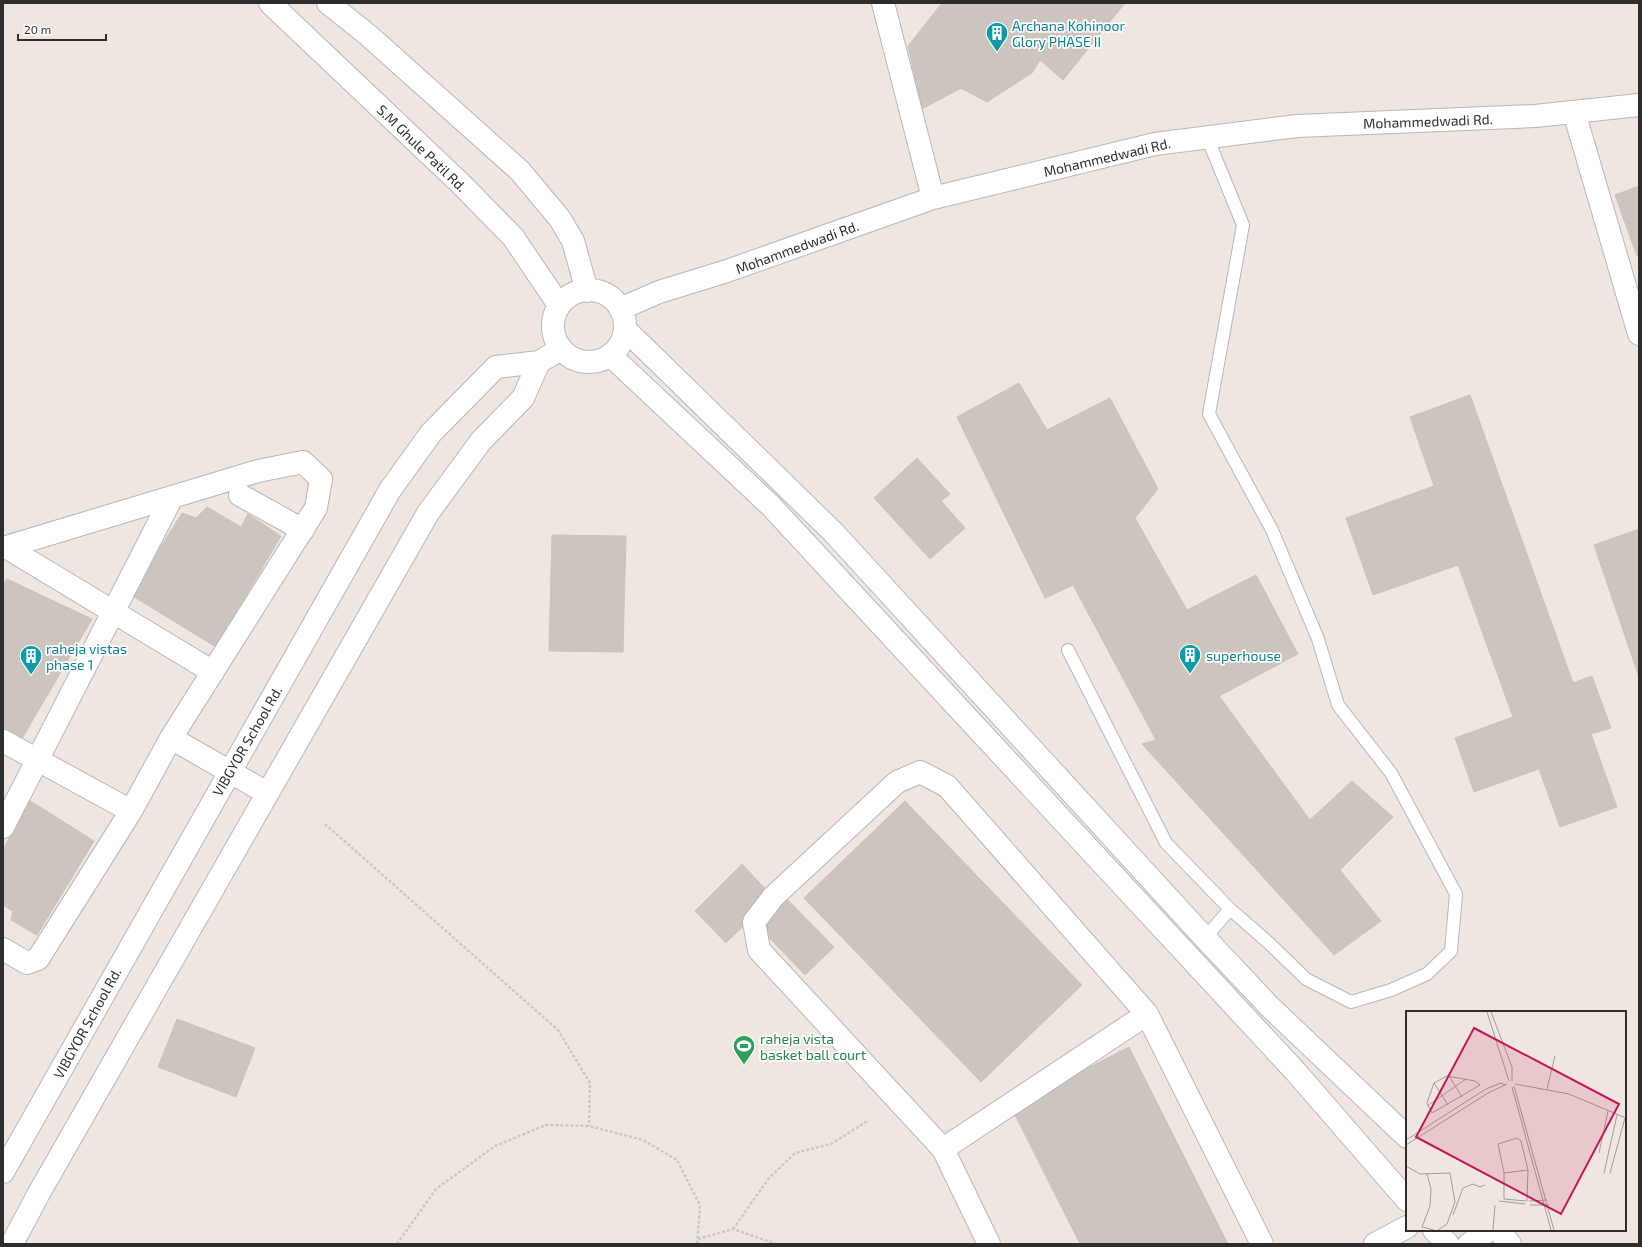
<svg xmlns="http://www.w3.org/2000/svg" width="1642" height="1247" font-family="'Exo 2',sans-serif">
  <rect width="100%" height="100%" fill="#efe7df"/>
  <!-- building -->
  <path fill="#cbc5bd" stroke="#cbc3b8" d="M942,3H1125L1063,80L1040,60L1032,73L987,102L961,88L922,109L908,46Z
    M1639,186V255L1637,256L1615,195Z
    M1019,383L1047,430L1110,398L1158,489L1135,518L1187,610L1256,575L1298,654L1219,696L1310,820L1352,781L1393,817L1340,870L1381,921L1334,955L1142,744L1156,740L1073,585L1045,598L957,417Z
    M1470,395L1573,683L1592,676L1611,728L1591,734L1617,807L1560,827L1539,769L1474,792L1455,738L1513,717L1458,565L1373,595L1346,518L1434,486L1410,417Z
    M917,458L950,494L941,501L965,528L930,559L874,498Z
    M207,507L241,527L248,514L281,536L216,647L131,595L182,513L196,518Z
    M1639,529V677L1594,545Z
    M552,535L626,536L623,652L549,651Z
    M7,579L92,619L21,740L3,732V584Z
    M29,800L94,841L37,935L11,920L13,911L3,905V850Z
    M905,801L1082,985L981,1082L804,898Z
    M742,864L773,897L726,943L695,911Z
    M782,894L834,947L805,975L754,922Z
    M177,1019L255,1048L236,1097L158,1067Z
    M1129,1047L1228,1244H1080L1011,1107Z"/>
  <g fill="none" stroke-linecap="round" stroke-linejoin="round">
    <!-- lane casing -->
    <g stroke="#b3b7c1" stroke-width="14">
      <path id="lane" d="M1068,650L1166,843L1230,909
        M1205,938L1230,909L1270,944L1306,979L1351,1002L1391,990L1427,974L1451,951L1456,894L1391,773L1338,705L1318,639L1272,530L1209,414L1243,225L1207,137"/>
    </g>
    <!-- street casing -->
    <g stroke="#b3b7c1" stroke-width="24">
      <path id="street" d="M883,3L933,198
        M1574,112L1639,334
        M620,309L659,292L727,271L933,198L1155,144L1297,126L1535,116L1639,105
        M240,495L303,530
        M6,547L213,672
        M3,548L258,471L303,462L321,479L316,508L171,738L131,811L38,959L27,963L3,949
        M171,738L267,793
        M3,741L131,811
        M3,827L172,497
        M943,1149L1147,1014
        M3,1172L390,490L431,433L496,367L539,362
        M12,1244L39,1193L428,513L481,441L523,398L539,362L561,349
        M989,1244L943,1149L759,950L754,922L773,897L897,782L920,772L947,786L1147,1014L1262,1244
        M1375,1244L1407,1227
        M1469,1244L1489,1230"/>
    </g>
    <!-- secondary casing -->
    <g stroke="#b3b7c1" stroke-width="24">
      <path id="secondary" d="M270,3L461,184L513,237L559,305
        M328,3L368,35L520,171L560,219L573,241L587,291
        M553 326a36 36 0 1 1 72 0a36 36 0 1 1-72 0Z
        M625,329L834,533L1205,938L1270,1007L1407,1137
        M610,355L770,505L1295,1071L1407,1200
        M1434,1230L1448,1244
        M1498,1230L1510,1244"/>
    </g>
    <!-- path -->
    <path stroke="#c8c8c8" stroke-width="2.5" stroke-dasharray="3 2" stroke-linecap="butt" d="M325,824L558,1030L590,1083L589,1126
      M733,1229L769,1178L795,1153L831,1144L869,1120
      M698,1239L733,1229L776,1244
      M397,1244L436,1189L495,1146L546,1125L589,1126L643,1140L677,1160L700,1205L697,1244"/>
    <!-- lane -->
    <use href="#lane" stroke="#fff" stroke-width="12"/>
    <!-- street -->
    <use href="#street" stroke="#fff" stroke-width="22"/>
    <!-- secondary -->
    <use href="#secondary" stroke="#fff" stroke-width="22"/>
  </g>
  <!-- icons -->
  <defs>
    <g id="building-pin" transform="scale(1.15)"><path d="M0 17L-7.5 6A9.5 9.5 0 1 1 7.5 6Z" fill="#0f9aa8" stroke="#fff"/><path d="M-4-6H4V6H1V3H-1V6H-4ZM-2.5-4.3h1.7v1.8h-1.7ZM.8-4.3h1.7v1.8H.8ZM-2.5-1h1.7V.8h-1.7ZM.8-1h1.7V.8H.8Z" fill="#fff"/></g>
    <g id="stadium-pin" transform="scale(1.15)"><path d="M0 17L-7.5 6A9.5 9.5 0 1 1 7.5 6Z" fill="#2e9e5b" stroke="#fff"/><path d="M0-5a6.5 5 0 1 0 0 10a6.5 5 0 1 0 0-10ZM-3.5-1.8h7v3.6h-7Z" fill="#fff"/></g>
  </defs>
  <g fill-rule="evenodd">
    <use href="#building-pin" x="997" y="33"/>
    <use href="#building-pin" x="1190" y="655"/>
    <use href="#building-pin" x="31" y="656"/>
    <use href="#stadium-pin" x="744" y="1046"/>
  </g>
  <g text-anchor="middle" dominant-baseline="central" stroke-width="3.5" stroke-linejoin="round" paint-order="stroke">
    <!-- culture labels -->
    <g font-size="14" fill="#0d838f" stroke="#fff" text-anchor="start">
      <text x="1012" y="25">Archana Kohinoor<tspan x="1012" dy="16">Glory PHASE II</tspan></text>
      <text x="46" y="648">raheja vistas<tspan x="46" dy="16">phase 1</tspan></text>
      <text x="1206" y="655">superhouse</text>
    </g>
    <!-- street labels -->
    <g font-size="14" fill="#2d2d2d" stroke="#fff">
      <text transform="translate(1428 121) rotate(-2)">Mohammedwadi Rd.</text>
      <text transform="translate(422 148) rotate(44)">S.M Ghule Patil Rd.</text>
      <text transform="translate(1107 157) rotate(-13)">Mohammedwadi Rd.</text>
      <text transform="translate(797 247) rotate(-20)">Mohammedwadi Rd.</text>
      <text transform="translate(247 741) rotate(-60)">VIBGYOR School Rd.</text>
      <text transform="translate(87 1023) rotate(-61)">VIBGYOR School Rd.</text>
    </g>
    <!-- leisure labels -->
    <g font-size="14" fill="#27864d" stroke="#fff" text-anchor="start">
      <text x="760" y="1038">raheja vista<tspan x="760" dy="16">basket ball court</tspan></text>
    </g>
  </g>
  <!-- overview -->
  <g transform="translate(1406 1011)">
    <rect width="220" height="220" fill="#efe7df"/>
    <path fill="none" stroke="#a19d98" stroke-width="1" d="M81,1L103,70M85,1L106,56V70M41,65L69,70L74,74L26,102L21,92L28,72ZM43,65L56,86M28,72L42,94M109,73L163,83L220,107M108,75L148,219M106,76L145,219M141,78L149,45M21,95L60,68M0,129L80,78L95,72L99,74M0,134L82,82L101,73M193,142L202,100M0,155L14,163L44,162L49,191L41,213L32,219M98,162L122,159M198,162L211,104M204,162L219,107M21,163L25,178L24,195L16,216L28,219M93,190L119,193M120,190L98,188V162L92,133L111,127L115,130L122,159L121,190M123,190L141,189M124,194H143M47,204L57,177L67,173L74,176L79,174M87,219L89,194"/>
    <path fill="#c2185b" fill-opacity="0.15" stroke="#c2185b" stroke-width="2" d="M68,17L213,93L155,203L10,126Z"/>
    <rect width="220" height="220" fill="none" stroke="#2d2d2d" stroke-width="2"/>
  </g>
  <!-- border -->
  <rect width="1642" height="1247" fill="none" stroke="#2d2d2d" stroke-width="8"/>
  <!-- scale -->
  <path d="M18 34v6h88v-6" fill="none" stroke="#2d2d2d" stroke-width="2"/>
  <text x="24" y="34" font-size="12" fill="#2d2d2d" stroke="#ffffff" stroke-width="3" paint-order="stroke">20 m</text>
</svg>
